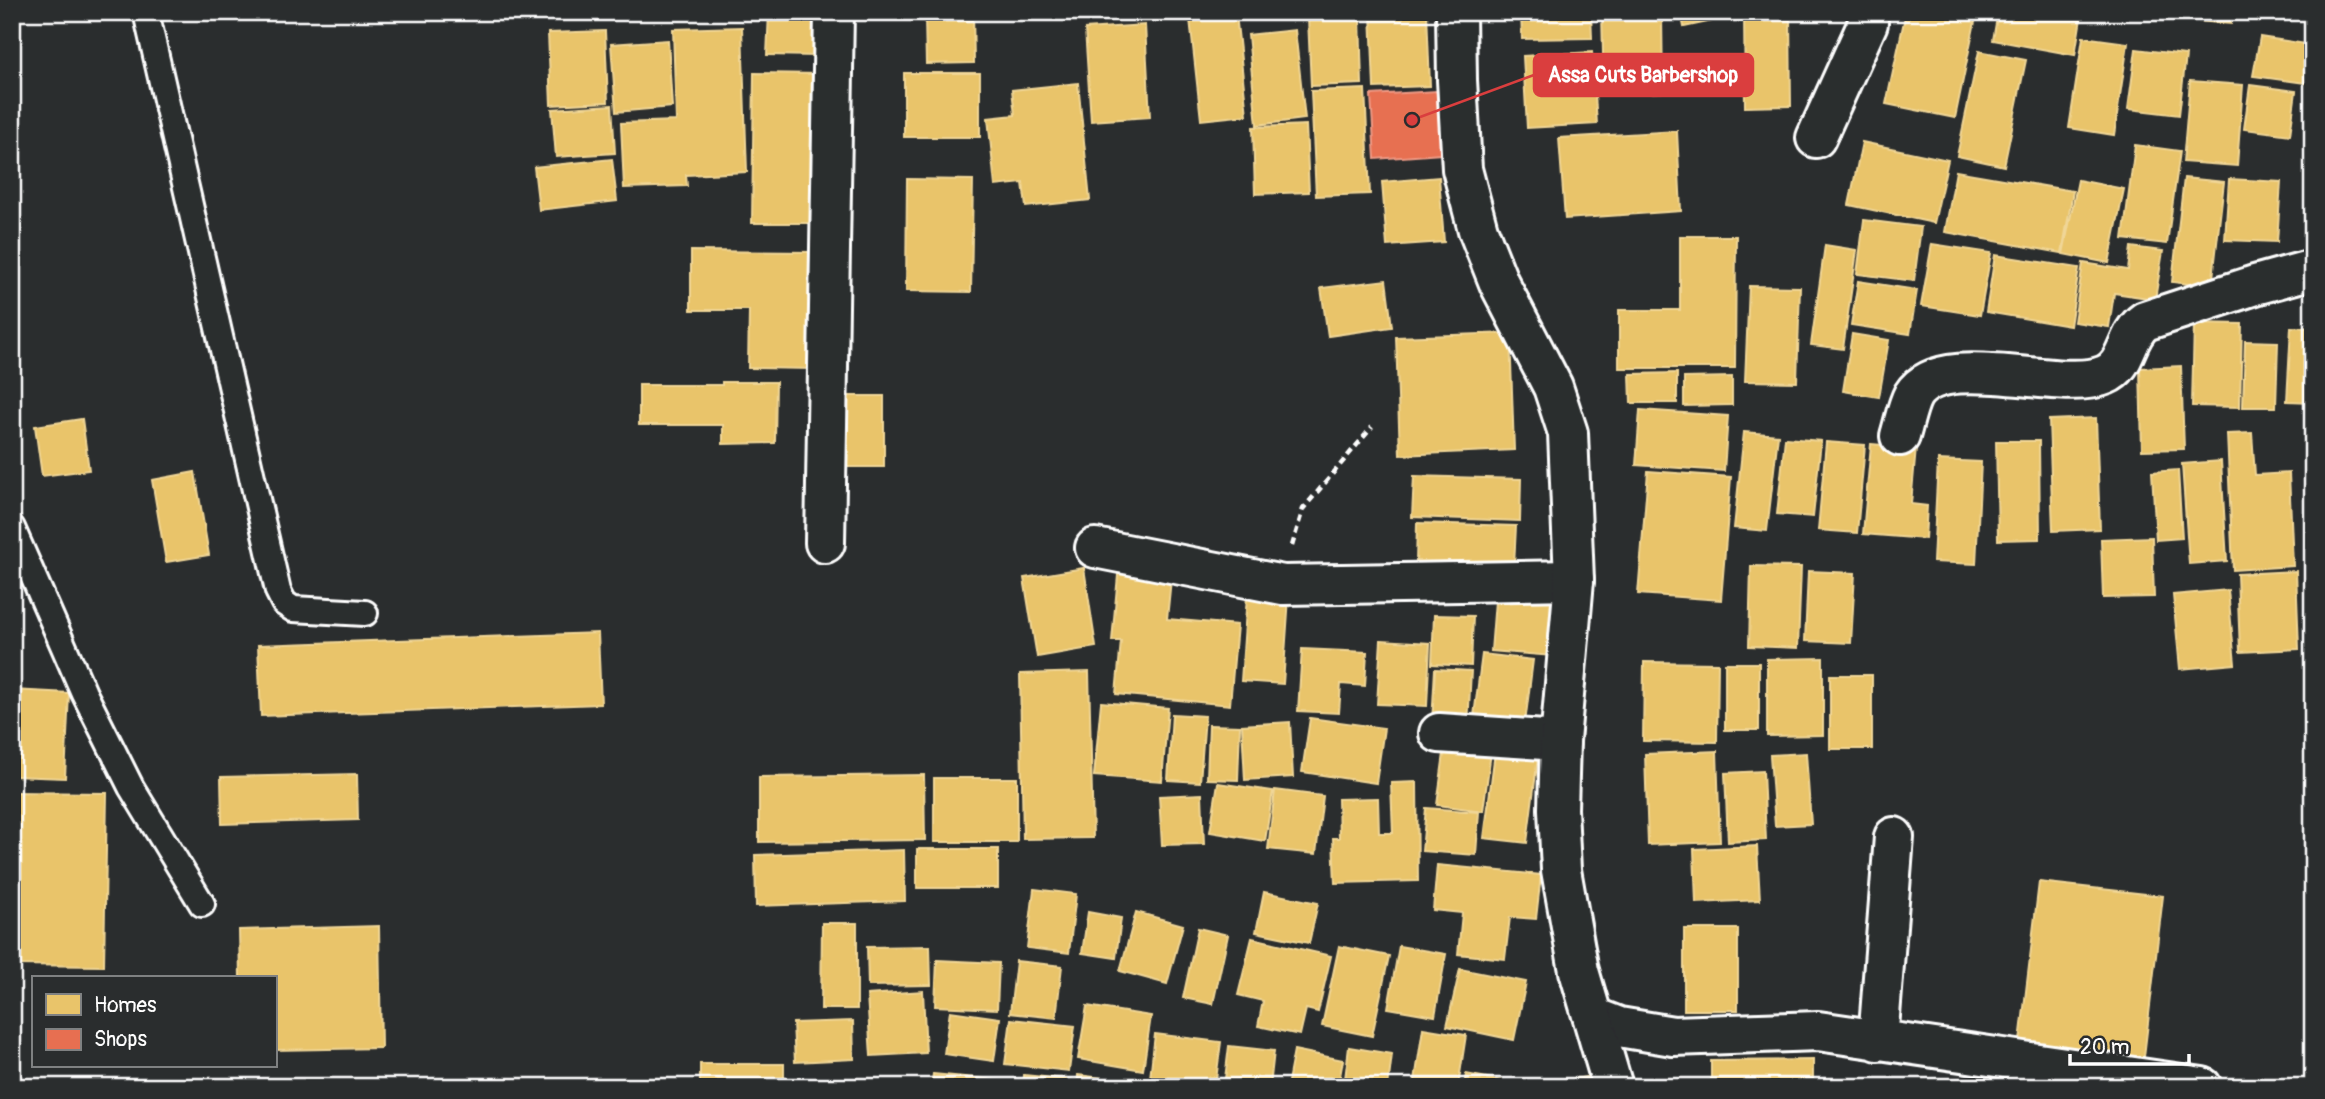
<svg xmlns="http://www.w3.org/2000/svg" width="2325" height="1099" font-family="Pangolin,sans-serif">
  <rect width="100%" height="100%" fill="#2a2d2e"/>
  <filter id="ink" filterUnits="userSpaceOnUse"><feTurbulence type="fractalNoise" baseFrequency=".0143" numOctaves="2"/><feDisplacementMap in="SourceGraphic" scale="14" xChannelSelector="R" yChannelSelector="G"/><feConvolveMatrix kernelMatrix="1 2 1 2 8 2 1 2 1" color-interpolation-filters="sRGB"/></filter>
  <g filter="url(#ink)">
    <!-- homes -->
    <path fill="#e9c46a" stroke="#f0d697" stroke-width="2" d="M769,12H818L816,56L767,55Z
      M943,12H973L974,63L926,64L925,17H943Z
      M1371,12H1427L1430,86L1374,88Z
      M1521,12H1591L1592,38L1522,39Z
      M1602,12H1662L1663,92L1604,94Z
      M1681,12H1741V15L1684,27Z
      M1744,12H1790L1791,106L1745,107Z
      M1906,12H1977L1955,118L1886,104Z
      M1998,12H2082L2075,55L1993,40Z
      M2175,12H2232L2231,24L2175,19Z
      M1236,14L1247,115L1201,120L1190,19Z
      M1360,17L1362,84L1311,86L1308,18Z
      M1145,25L1150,117L1091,121L1085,29Z
      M742,27L747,172L686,175L687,186L624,188L621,123L676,121L673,29Z
      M1295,30L1305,119L1257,125L1248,35Z
      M605,31L608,102L551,105L548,33Z
      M2083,37L2128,43L2114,135L2069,128Z
      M2260,37L2313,45V84L2253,76Z
      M668,40L672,107L616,112L611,44Z
      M2136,49L2186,55L2179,115L2128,109Z
      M1979,51L2026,60L2004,166L1957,156Z
      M1592,52L1597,124L1527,128L1523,56Z
      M754,73L822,74L820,223H752Z
      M904,73H980V137H904Z
      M2190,81L2243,85L2237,166L2183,162Z
      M1078,83L1090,200L1026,207L1023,183L995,186L988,118L1015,115L1012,90Z
      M2250,85L2296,91L2290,135L2244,129Z
      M1365,89L1370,194L1316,196L1311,91Z
      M612,105L615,153L556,157L552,109Z
      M1306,125L1309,192L1255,194L1253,127Z
      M1677,131L1681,211L1565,219L1559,138Z
      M1862,142L1948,160L1934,223L1849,205Z
      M2135,145L2180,151L2167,244L2123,239Z
      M612,159L617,201L539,210L534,167Z
      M1956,171L2073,191L2062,253L1945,232Z
      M1439,177L1444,242L1387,246L1382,182Z
      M2184,178L2224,182L2212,287L2172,282Z
      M907,179L973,180L971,292L906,291Z
      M2229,179L2281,182L2277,242L2225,240Z
      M2078,180L2124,189L2109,263L2063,254Z
      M1864,220L1921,227L1914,281L1857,274Z
      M1680,236H1736L1735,368H1619V310H1680Z
      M1932,244L1991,253L1980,315L1921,306Z
      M1825,245L1857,250L1843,349L1811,345Z
      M2131,247L2163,251L2155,299L2114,293L2109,327L2074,322L2083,263L2128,270Z
      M691,251L815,252L814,369L748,368L749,310H691Z
      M1995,255L2079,268L2070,326L1986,312Z
      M1386,280L1392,327L1328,336L1321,288Z
      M1858,281L1917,290L1910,334L1851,325Z
      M1749,286L1800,287L1797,382L1745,381Z
      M2194,323L2242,324L2240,407L2192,406Z
      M2291,327L2313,328V402L2287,401Z
      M1510,333L1514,450L1400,455L1396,337Z
      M1852,334L1889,340L1879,397L1843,391Z
      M2245,341L2278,342L2276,407H2243Z
      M2181,366L2184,449L2142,450L2140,368Z
      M1677,373V403H1631L1630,374Z
      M1732,377V405L1684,406V378Z
      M722,382H776L775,443L723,444V425H639V385H722Z
      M835,396H884V467H835Z
      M1640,410L1728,416L1724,471L1636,465Z
      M2096,418L2100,529L2053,531L2049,420Z
      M82,419L89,470L42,476L35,426Z
      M1744,432L1778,435L1767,531L1734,528Z
      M2252,433L2255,475L2289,473L2293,566L2233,570L2227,434Z
      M1785,438L1821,441L1813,517L1777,514Z
      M1996,441H2039L2040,539L1998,540Z
      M1826,442L1865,445L1857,533L1818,530Z
      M1871,444L1916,448L1911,504L1927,506L1925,539L1863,534Z
      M1938,460L1981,462L1976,564L1933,562Z
      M2221,461L2227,561L2189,564L2182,464Z
      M2178,470L2182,538L2156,540L2152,472Z
      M1648,471L1731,477L1721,600L1638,594Z
      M195,472L209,555L166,562L152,480Z
      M1414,476L1521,479L1520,521L1412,517Z
      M1417,523L1516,526L1514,566L1416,563Z
      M2152,537L2154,597L2103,598L2101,539Z
      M1119,564L1172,569L1167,619L1237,625L1230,705L1116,694L1121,641H1112Z
      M1751,566L1801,567L1798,648L1749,646Z
      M1084,568L1096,647L1037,657L1024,578Z
      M1808,571L1855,573L1851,643L1805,641Z
      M2296,571L2299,649L2240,652L2237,574Z
      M1496,588L1558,592L1553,656L1491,651Z
      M2228,590L2235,664L2180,669L2173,595Z
      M1247,595L1289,597L1283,684L1241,681Z
      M1434,615L1473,616L1471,666L1432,664Z
      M598,633L601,704L261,716L258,645Z
      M1381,640L1430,643L1427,706L1377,704Z
      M1302,649L1367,652L1365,686L1341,684L1339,713L1298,711Z
      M1482,654L1533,660L1524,731L1473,724Z
      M1823,658V735L1767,736V659Z
      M1644,662L1718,663L1717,742L1643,741Z
      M1725,663H1759V730H1725Z
      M1435,669L1471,671L1468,725L1432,723Z
      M1089,672L1093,838L1023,839L1020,674Z
      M1830,675H1872V749H1830Z
      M12,690L69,693L65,778L12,776Z
      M1101,702L1168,708L1162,781L1094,776Z
      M1172,714L1205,716L1200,782L1168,780Z
      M1310,718L1384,728L1376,783L1302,772Z
      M1290,722L1293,777L1245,780L1242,725Z
      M1209,725L1240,726L1238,780L1207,779Z
      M1496,744L1539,749L1527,843L1484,838Z
      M1445,746L1491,752L1483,811L1437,805Z
      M1717,751L1720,842L1648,845L1645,754Z
      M1806,753L1811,824L1775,826L1770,755Z
      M1763,771L1766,840L1728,842L1725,773Z
      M357,774L358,820L222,824L221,777Z
      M924,775L925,840L759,842V777Z
      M934,778H1017V842H934Z
      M1417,782L1418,881L1335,883L1333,838H1339L1338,799L1378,798L1379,833H1393L1391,783Z
      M1218,783L1273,791L1265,841L1210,832Z
      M1275,790L1323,796L1316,854L1268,849Z
      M12,792L107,793L104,966L12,965Z
      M1202,794L1204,844L1162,845L1159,796Z
      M1426,808L1479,812L1476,855L1422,851Z
      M1757,846L1760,900L1696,903L1694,849Z
      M917,849H998V888H917Z
      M904,850L905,901L756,906L755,855Z
      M1437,865L1541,875L1536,919L1510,917L1505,959L1458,954L1462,913L1433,910Z
      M2039,882L2163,896L2143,1065L2019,1050Z
      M1034,889L1076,894L1069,953L1027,948Z
      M1264,892L1318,903L1309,943L1256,932Z
      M1088,912L1121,918L1116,958L1082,953Z
      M1136,912L1183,925L1167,984L1120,971Z
      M822,923H857V1009H821Z
      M379,926L381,1048L275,1050V978H240L239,930Z
      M1198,928L1228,935L1213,1004L1183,998Z
      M1684,929H1738V1010H1684Z
      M1252,938L1331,956L1318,1012L1306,1009L1300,1035L1258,1026L1263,1001L1238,995Z
      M930,946L931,985L868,986L867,947Z
      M1339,946L1389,956L1372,1036L1322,1026Z
      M1399,946L1446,954L1435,1016L1388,1008Z
      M937,960L999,963L997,1009L935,1006Z
      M1016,961L1062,966L1056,1018L1010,1013Z
      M1460,969L1526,982L1514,1040L1447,1026Z
      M923,991L926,1053L871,1056L867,995Z
      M1087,1006L1151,1016L1143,1070L1078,1059Z
      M950,1011L1000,1018L994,1061L944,1054Z
      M1011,1019L1075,1026L1069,1071L1005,1064Z
      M853,1021L854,1059L795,1062L793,1023Z
      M1423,1028L1466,1035L1458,1087H1414Z
      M1155,1034L1221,1042L1215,1087H1149Z
      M1229,1046L1274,1051L1270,1087H1224Z
      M1349,1047L1392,1054L1388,1087H1344Z
      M1294,1050L1343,1060L1338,1087H1287Z
      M1813,1060V1087H1711V1061Z
      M700,1064H784V1087H700Z
      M933,1074L1005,1081L1004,1087H931Z
      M1466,1074L1508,1082L1507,1087H1464Z
      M1024,1075L1072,1080L1071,1087H1023Z
      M1078,1075L1143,1083L1142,1087H1077Z
      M1602,1075L1604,1087H1531V1085Z
      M824,1080L852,1082V1087H824Z"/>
    <!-- shops -->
    <path fill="#e76f51" stroke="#ee9a85" stroke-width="2" d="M1437,91L1441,154L1375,159L1371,95Z"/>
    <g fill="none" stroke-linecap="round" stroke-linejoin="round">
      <!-- service casing -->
      <g stroke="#fff" stroke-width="30">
        <path id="service" d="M146,12L278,591L284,603L293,609L365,613
          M12,528L84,693L131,787L202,904"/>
      </g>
      <!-- minor casing -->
      <g stroke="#fff" stroke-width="44">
        <path id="minor" d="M1816,138L1868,23L1867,12
          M1900,436C1904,423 1907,406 1913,395C1943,348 2062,394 2105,375C2128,366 2125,335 2145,321L2255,285L2313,269
          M825,543L834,12
          M1095,548L1283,585L1574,580
          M1439,733L1560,741
          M1593,1017L1619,1027L1673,1036L1818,1031L2202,1087
          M1878,1041L1894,837"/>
      </g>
      <!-- tertiary casing -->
      <g stroke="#fff" stroke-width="44">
        <path id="tertiary" d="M1456,12L1457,80L1462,169L1478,230L1499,283L1553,387L1568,433L1574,580L1560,741L1558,809L1561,870L1579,971L1613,1087"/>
      </g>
      <!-- path -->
      <path stroke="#fff" stroke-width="4.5" stroke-dasharray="7 5" stroke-linecap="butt" d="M1292,546L1303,509L1372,427"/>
      <!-- service -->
      <use href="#service" stroke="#2a2d2e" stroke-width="24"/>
      <!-- minor -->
      <use href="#minor" stroke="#2a2d2e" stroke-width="38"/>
      <!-- tertiary -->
      <use href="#tertiary" stroke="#2a2d2e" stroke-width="38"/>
    </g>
  </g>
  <!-- callouts -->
  <path fill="none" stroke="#da3e3e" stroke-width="2.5" d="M1412 120L1534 75"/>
  <circle fill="#da3e3e" stroke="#2a2d2e" stroke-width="2.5" cx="1412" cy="120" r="7"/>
  <rect fill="#da3e3e" stroke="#da3e3e" stroke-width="2.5" x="1534" y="54" width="219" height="42" rx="7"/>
  <g font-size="21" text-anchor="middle" font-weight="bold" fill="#fff">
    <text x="1643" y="82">Assa Cuts Barbershop</text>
  </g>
  <!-- margin -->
  <rect width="2325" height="1099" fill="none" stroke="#2a2d2e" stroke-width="42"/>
  <rect x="21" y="21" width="2283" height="1057" fill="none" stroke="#fff" stroke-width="2.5" filter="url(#ink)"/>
  <!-- legend -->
  <rect x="32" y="976" width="245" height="91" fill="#2a2d2e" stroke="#7f8182" stroke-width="2"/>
  <rect x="46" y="994" width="35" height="21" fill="#e9c46a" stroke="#7f8182" stroke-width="2"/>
  <text x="94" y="1012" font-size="21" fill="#ffffff">Homes</text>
  <rect x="46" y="1029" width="35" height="21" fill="#e76f51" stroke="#7f8182" stroke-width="2"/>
  <text x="94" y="1046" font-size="21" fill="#ffffff">Shops</text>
  <!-- scale -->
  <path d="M2070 1054v10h119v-10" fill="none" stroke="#ffffff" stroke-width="3.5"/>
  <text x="2080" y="1054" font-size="21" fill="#ffffff" stroke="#2a2d2e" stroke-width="5" paint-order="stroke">20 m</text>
</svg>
